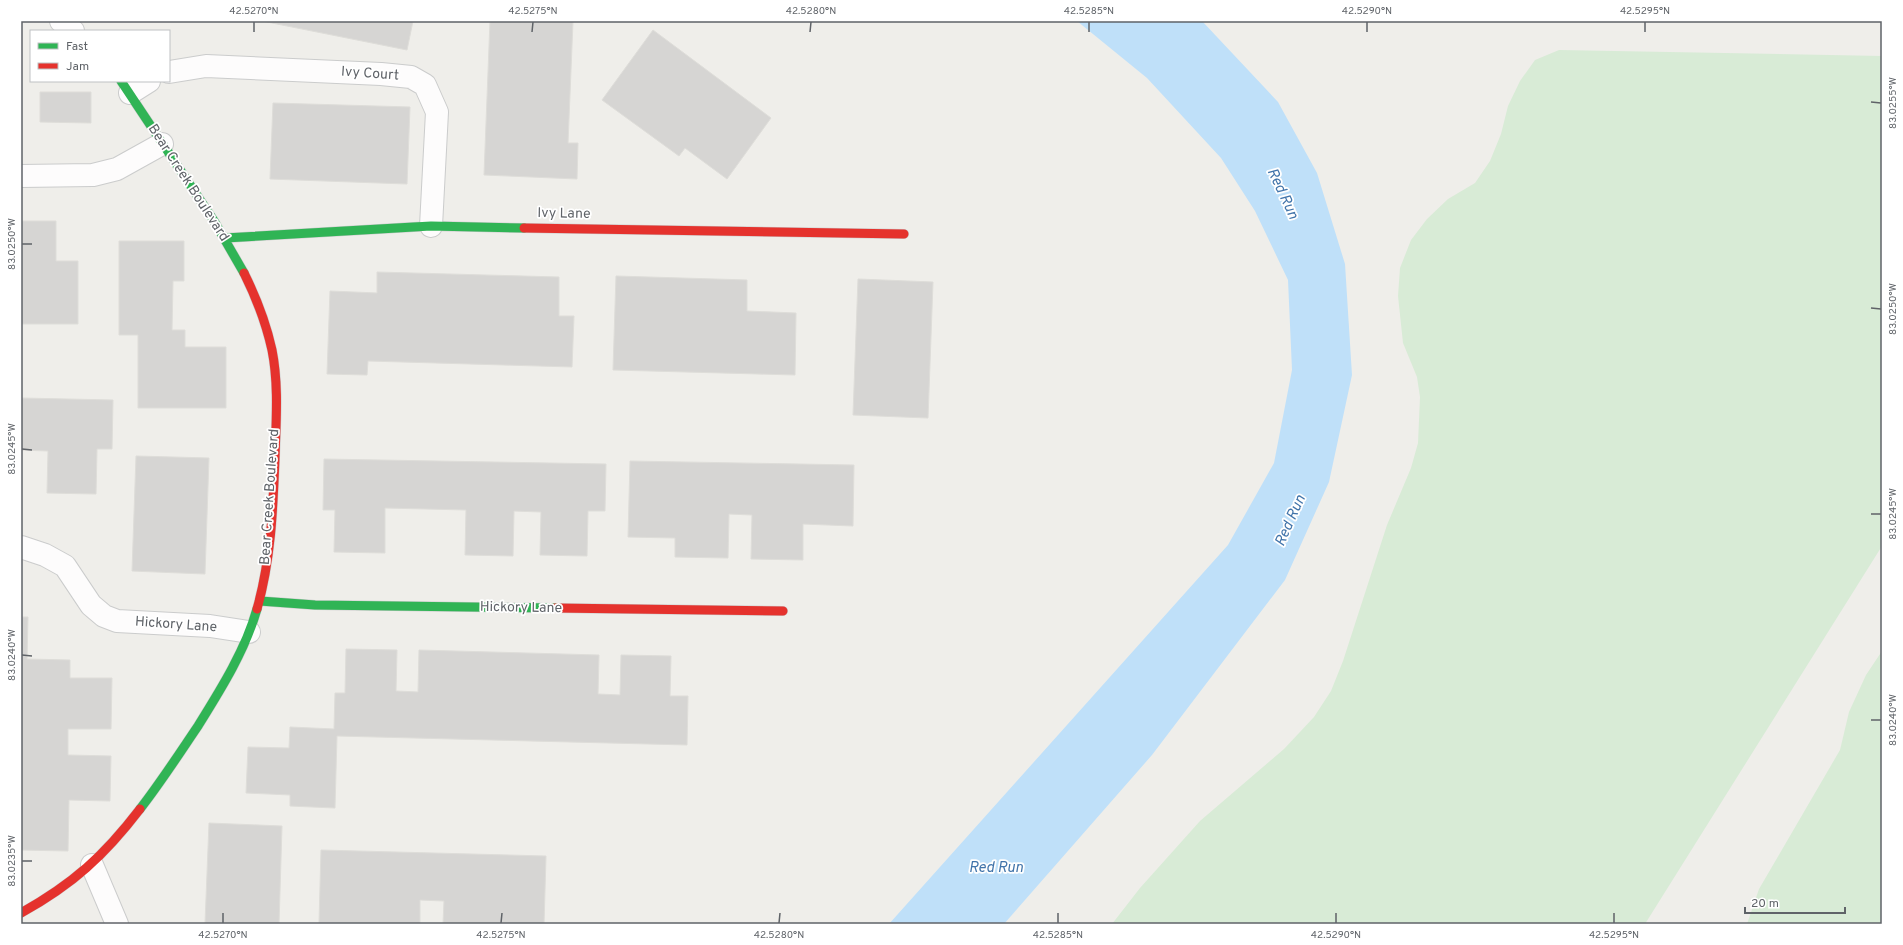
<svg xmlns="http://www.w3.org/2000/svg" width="1903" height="945" font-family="Overpass,sans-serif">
  <rect width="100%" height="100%" fill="#efeeea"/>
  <!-- green -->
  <path fill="#d8ebd6" d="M1559,50L1882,56V546L1645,924H1112L1140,888L1200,821L1284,749L1314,717L1331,691L1343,661L1387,525L1411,468L1418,443L1420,397L1417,377L1403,343L1398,296L1400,268L1411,240L1427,219L1448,199L1475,183L1490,161L1501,134L1508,106L1520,81L1535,60Z
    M1882,651V924H1747L1759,889L1840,750L1849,712L1866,675Z"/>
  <!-- water -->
  <path fill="#bfe0f9" d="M1077,21H1202L1278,102L1317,173L1345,264L1352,375L1329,482L1285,580L1152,755L1004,924H889L1228,545L1274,463L1292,370L1288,280L1255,211L1221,158L1147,78Z"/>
  <!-- building -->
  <path fill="#d6d5d3" stroke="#deddd9" d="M262,21H413L407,50Z
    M490,21H573L568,143H578L577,179L484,175Z
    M653,30L771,118L727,179L685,148L679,156L602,100Z
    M40,92H91V123L40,122Z
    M273,103L410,107L407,184L270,179Z
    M21,221H56V261H78V324H21Z
    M119,241H184V281H173L172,330H185V347H226V408H138V335H119Z
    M377,272L559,277V316H574L572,367L368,361L367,375L327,374L330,291L377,293Z
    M616,276L747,280V311L796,313L795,375L613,370Z
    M858,279L933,282L928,418L853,415Z
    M21,398L113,400L112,449H97L96,494L47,493L48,451L21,450Z
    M136,456L209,458L205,574L132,571Z
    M324,459L606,464L605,511H588L587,556L540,555L541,512L514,511L513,556L465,555L466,510L385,508V553L334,552L335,510H323Z
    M630,461L854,465L853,526L803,524V560L751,559L752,515L729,514L728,558L675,557V538L628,537Z
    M21,617H28L27,659L70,660V678H112L111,729H68V755L111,756L110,801L69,800L68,851L21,850Z
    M346,649L397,650L396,691L418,692L419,650L599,655L598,694L620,695L621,655L671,656L670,696H688L687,745L337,736L335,808L290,806V795L246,793L248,747L289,748L290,727L334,729L335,693H345Z
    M209,823L282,826L279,924H205Z
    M321,850L546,856L544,924H443L444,901L420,900V924L319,923Z"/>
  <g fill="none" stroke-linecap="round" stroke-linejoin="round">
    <!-- street casing -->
    <g stroke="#cbcccc" stroke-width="24">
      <path id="street" d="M61,21L73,31
        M169,72L206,66L381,74L411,77L425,85L437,112L431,226
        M130,93L149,81
        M21,176L93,175L117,169L162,144
        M21,547L45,555L65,566L91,605L104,616L117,621L210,626L249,632
        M92,865L117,924"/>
    </g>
    <!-- fast casing -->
    <g stroke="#cacacb" stroke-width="10">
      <path id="fast" d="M121,81L214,221L244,273
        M225,238L431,226L524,228
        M260,601L315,605L555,608
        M140,809C161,782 179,754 198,726C221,689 245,651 257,609"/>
    </g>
    <!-- jam casing -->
    <g stroke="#cacacb" stroke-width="10">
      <path id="jam" d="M524,228L904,234
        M244,273C256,297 266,323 272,350C279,385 276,422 275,458C273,509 271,560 257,609
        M555,608L783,611
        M21,913C73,884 104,856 140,809"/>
    </g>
    <!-- street -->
    <use href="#street" stroke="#fdfcfc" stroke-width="22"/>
    <!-- fast -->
    <use href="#fast" stroke="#30b455" stroke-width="9"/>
    <!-- jam -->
    <use href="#jam" stroke="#e5322d" stroke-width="9"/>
  </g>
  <!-- ticks -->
  <path fill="none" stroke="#5f6368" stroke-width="1.5" d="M254,32V22M532,32L533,22M810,32L811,22M1089,32V22M1367,32V22M1645,32V22M1871,102L1881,103M22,244H32M1871,308L1881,309M22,449L32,450M1871,514H1881M22,655L32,656M1871,720H1881M22,861H32M223,923V913M501,923L502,913M779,923L780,913M1058,923V913M1336,923V913M1614,923V913"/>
  <g text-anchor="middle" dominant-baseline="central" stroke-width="3.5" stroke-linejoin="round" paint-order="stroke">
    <!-- street labels -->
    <g font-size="14" fill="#5f6368" stroke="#fff">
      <text transform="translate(370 74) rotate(4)">Ivy Court</text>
      <text transform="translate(188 183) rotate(57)">Bear Creek Boulevard</text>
      <text transform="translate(564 214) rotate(1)">Ivy Lane</text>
      <text transform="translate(270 497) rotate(-86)">Bear Creek Boulevard</text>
      <text transform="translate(521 608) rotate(1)">Hickory Lane</text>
      <text transform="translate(176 625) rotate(4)">Hickory Lane</text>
    </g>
    <!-- water labels -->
    <g font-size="15" font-style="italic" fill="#4174aa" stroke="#fff">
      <text transform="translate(1282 194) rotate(65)">Red Run</text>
      <text transform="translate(1291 521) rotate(-66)">Red Run</text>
      <text x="996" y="868">Red Run</text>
    </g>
  </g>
  <!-- border -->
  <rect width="1903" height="945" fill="none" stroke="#ffffff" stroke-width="44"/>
  <!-- legend -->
  <rect x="30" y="30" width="140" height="52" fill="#ffffff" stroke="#bfc1c3"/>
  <rect x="38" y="43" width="20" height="6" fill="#30b455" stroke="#bfc1c3"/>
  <text x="66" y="50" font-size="12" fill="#5f6368">Fast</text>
  <rect x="38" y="63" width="20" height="6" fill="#e5322d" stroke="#bfc1c3"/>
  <text x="66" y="70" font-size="12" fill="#5f6368">Jam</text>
  <!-- scale -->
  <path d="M1745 907v6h100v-6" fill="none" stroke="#5f6368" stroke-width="2"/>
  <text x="1751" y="907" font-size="12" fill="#5f6368" stroke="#ffffff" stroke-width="3" paint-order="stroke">20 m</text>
  <rect x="22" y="22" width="1859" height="901" fill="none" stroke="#5f6368" stroke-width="1.5"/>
  <g font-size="10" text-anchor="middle" fill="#5f6368">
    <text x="254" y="14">42.5270°N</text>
    <text x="533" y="14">42.5275°N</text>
    <text x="811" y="14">42.5280°N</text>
    <text x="1089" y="14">42.5285°N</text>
    <text x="1367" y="14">42.5290°N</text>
    <text x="1645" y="14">42.5295°N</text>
    <text transform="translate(1892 103) rotate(-90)" y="4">83.0255°W</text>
    <text transform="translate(11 244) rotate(-90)" y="4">83.0250°W</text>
    <text transform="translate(1892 309) rotate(-90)" y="4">83.0250°W</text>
    <text transform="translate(11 449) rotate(-90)" y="4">83.0245°W</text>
    <text transform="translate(1892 514) rotate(-90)" y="4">83.0245°W</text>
    <text transform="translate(11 655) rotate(-90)" y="4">83.0240°W</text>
    <text transform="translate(1892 720) rotate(-90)" y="4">83.0240°W</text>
    <text transform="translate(11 861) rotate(-90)" y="4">83.0235°W</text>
    <text x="223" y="938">42.5270°N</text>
    <text x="501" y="938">42.5275°N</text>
    <text x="779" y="938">42.5280°N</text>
    <text x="1058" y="938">42.5285°N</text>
    <text x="1336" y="938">42.5290°N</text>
    <text x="1614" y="938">42.5295°N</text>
  </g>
</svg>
